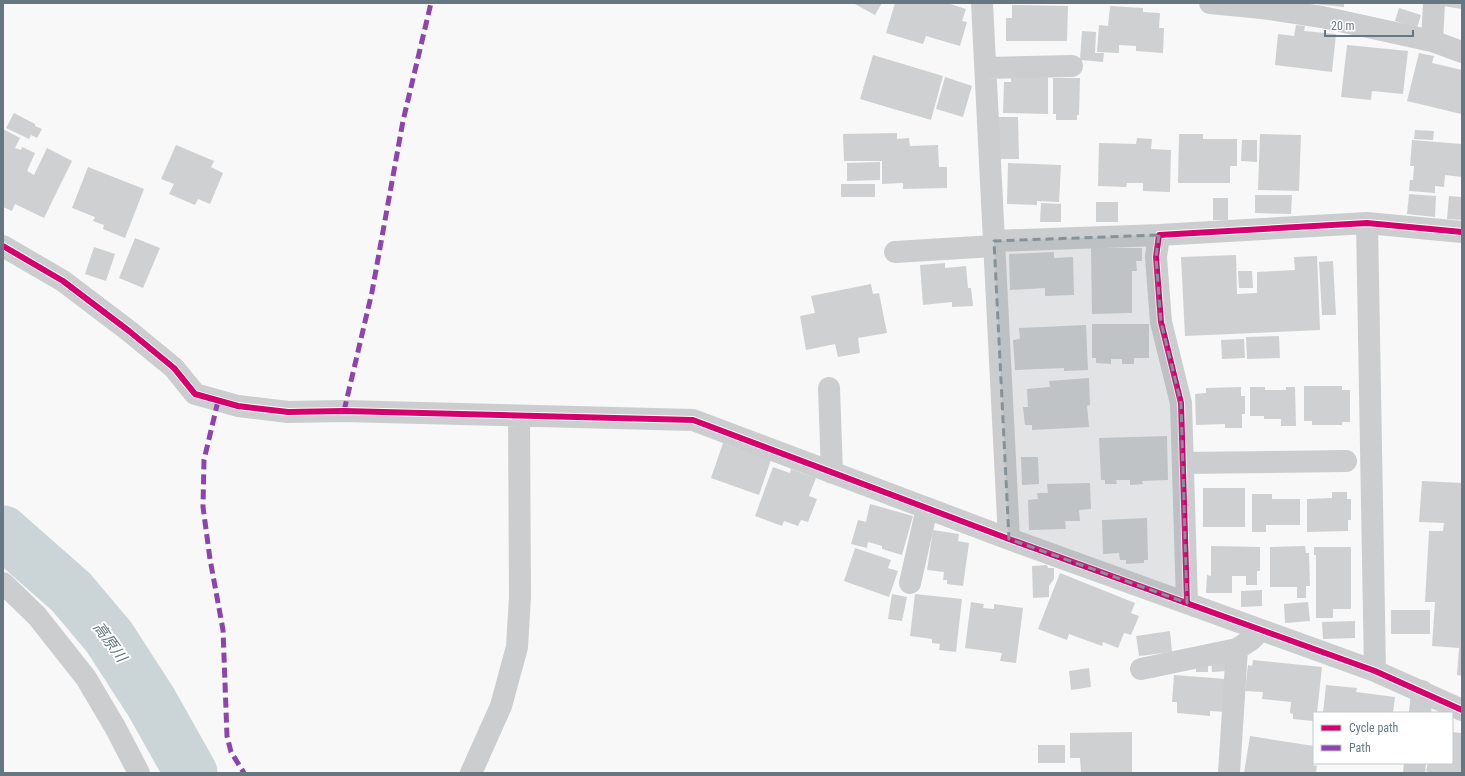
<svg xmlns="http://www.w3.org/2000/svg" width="1465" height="776" font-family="'Roboto Condensed','Noto Sans JP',sans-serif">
  <rect width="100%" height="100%" fill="#f8f8f8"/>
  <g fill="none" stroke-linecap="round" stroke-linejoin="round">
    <!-- river -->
    <path stroke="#cbd4d6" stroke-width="53" d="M3,532L71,592L109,637L151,702L191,773"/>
  </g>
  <!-- building -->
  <path fill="#cfd0d1" d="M853,3H882L875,15Z
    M895,3H947L966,9L962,21L967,22L960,46L926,36L923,44L886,33Z
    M1315,3H1344V7L1315,4Z
    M1443,3H1462V9L1443,6Z
    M1012,5L1068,6L1067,41H1006V18H1012Z
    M1110,6L1143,8V12L1160,13L1159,28H1164L1163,53L1136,51V46L1119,45V53L1097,52L1099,25L1108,26Z
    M1399,8L1421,15L1417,28L1395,21Z
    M1296,25L1305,26L1304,31L1336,34L1332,72L1275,65L1278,34L1294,36Z
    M1082,31L1096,32L1095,53H1104L1103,62L1080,60Z
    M1347,45L1408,51L1403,94L1372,91L1371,100L1341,97Z
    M1419,53L1434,56L1432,63L1462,70L1461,114L1407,101Z
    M873,55L943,76L931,120L860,99Z
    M1011,76H1048V114L1003,113L1004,82H1011Z
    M945,77L972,86L963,117L936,109Z
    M1053,78H1080L1079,115H1077V120H1056V114H1053Z
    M14,113L35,124V126L42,129L37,138L31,135L29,139L6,128Z
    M997,117H1018L1019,159H998Z
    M3,129L20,138L15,148L21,150L22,147L35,153L27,171L34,175L47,148L72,161L44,218L15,204L12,211L3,207Z
    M1415,130L1434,131L1433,140L1414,139Z
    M897,133V139L909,138L910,146L938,145L939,167H947V188L903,189V183L882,184V161H844L843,134Z
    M1179,134H1203V139H1237V166H1230V183H1178Z
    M1260,134L1301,135L1299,191L1258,190Z
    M1137,138L1152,139L1151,149L1171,150L1170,192L1143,191V183H1127L1126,187L1098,186L1099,143L1136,144Z
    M1242,140H1257V162L1241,161Z
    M1412,140L1462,144V177L1445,175L1444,187L1435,186V193L1409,191L1410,180H1413L1414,166H1410Z
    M176,145L214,161L211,167L223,173L210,204L198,199L195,205L169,194L174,184L161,179Z
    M880,162V180L847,181V163Z
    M1008,163L1061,165L1059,202L1037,201V205L1007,204Z
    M88,167L144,189L125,238L103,229L104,225L93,221L95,217L72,208Z
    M841,184H875V197H841Z
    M1409,194L1436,196L1435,217L1407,214Z
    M1255,195H1292L1291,214L1255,213Z
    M1449,196L1462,197V220L1447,219Z
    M1213,198H1228V220H1213Z
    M1096,202H1118V222H1096Z
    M1041,203L1061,204V222H1040Z
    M135,238L160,248L143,288L119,278Z
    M94,247L115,254L106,281L85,274Z
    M1091,248H1142V261H1136L1137,271H1132V313L1092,314Z
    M1054,252V258L1073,257L1074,295L1045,296V288L1010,290L1009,254Z
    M1236,255L1237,294L1257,293V272L1295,270L1294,257L1317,256L1320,330L1185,336L1181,257Z
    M1333,261L1336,315H1322L1319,262Z
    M945,263V268L966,266L968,288H971L973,306L952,307V302L923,305L920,265Z
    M1238,271H1252L1253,288H1239Z
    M871,284L873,294L879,293L887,333L858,338L860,353L838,357L835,344L806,350L800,316L815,313L811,296Z
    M1092,324H1149V358H1134V364H1122V359H1111V364L1096,363V358H1092Z
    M1086,325L1088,370L1064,371V368L1015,370L1013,340L1020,339L1019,328Z
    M1279,336L1280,358L1247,359L1246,337Z
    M1244,339L1245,358L1222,359L1221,340Z
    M1089,378L1090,405L1087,406L1089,427L1032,430V425H1025L1023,407H1028L1027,389L1050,387L1049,381Z
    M1304,386H1342V390H1350V422H1342V425H1312V421H1304Z
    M1241,387V396H1245V414H1242V428H1225V424L1196,425L1195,394L1206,393V388Z
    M1250,387H1265V390H1286V387H1295L1296,426H1281V419H1264V416H1250Z
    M1167,436L1168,480L1142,481L1143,484L1130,485V480H1116L1117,484H1105V480H1101L1099,438Z
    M723,443L771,460L759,495L711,478Z
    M1021,457H1038L1039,484L1022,485Z
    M773,467L790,473L791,469L816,478L809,496L817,499L808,522L801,520L798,526L784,521L782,526L755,516Z
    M1422,481L1462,483V676L1457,675L1459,648L1432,646L1435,602H1425L1429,531H1443L1444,523L1419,522Z
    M1090,483L1091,509L1079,510L1080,521H1065L1066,529L1029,530L1028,500L1038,499L1037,493H1048L1047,484Z
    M1203,488H1245V527H1203Z
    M1332,492H1347V499H1351V520H1348V531L1307,532V499L1332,498Z
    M1252,494H1272V499H1300V525H1266V532H1252Z
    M870,504L913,516L902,555L882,549V546L868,542L867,548L851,544L858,520L866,522Z
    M1147,518L1148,560H1144V563L1126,564V560H1120L1119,553L1103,554L1102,520Z
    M933,530L959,534L958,541L969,543L963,586L947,584V580H943L944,572L927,570Z
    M1211,546L1260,547V571H1257V585H1246V576H1232V593H1206L1207,575L1211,576Z
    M1305,546L1306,553H1309L1310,586H1306V598H1297V587H1270V547Z
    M1314,547H1351V609H1333V618H1316V555H1314Z
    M855,548L891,560L888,568L898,571L889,597L844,581Z
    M1047,565L1048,568H1054V579L1049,586V597L1033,598L1032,566Z
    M1060,573L1135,603L1131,613L1139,616L1131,635L1124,633L1118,648L1103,642L1102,646L1069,634L1067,640L1038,629Z
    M1262,590V606L1241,607V591Z
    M892,594L907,597L902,621L888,619Z
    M915,594L962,599L956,652L939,650L940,644L932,643V639L910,636Z
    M971,602L984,604L983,608L994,609V604L1023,608L1016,663L1000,661L1002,653L965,648Z
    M1308,602L1310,621L1285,623L1284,604Z
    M1391,610H1430V634H1391Z
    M1355,621V638L1323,639L1322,622Z
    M1170,631L1172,652L1139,656L1136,636Z
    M1211,657H1227L1228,671L1212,672Z
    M1253,660L1322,667L1317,713H1314L1313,721L1293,719V714L1290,713L1291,702L1262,699L1263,692L1245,691L1248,665L1252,666Z
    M1196,663H1208V672H1196Z
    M1089,668L1091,687L1071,690L1069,671Z
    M1174,675L1226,679V712L1210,711V716L1177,713V702H1172Z
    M1326,685L1357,688L1356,692L1395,697L1393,713H1323Z
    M1132,732V773H1081L1080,758H1070V733Z
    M1452,732L1462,733V773H1431L1426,771L1428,763H1452Z
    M1250,736L1314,746L1313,765L1317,766L1316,773H1244Z
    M1038,745H1065V763H1038Z"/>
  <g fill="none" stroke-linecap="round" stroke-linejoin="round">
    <!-- minor -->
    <path stroke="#cbcdce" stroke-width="22" d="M982,3L1009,539
      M1210,3L1262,8L1322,17L1432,41L1462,52
      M1432,41L1434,3
      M986,68L1072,66
      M1367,223L1375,671
      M994,241L1159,235
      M3,246L63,281L129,331L174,368L195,394L238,406L288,412L344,411L693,420L1009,539L1375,671L1462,710
      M895,252L994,246
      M829,388L832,473
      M1183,463L1346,461
      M3,583L37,616L86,678L115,727L139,773
      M910,583L927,508
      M1187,603L1181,403L1161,322L1156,257L1159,235L1367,223L1462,232
      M1141,669L1237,649L1251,640L1261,630
      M1420,713L1422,691
      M471,773L501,706L517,647L520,597L519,416
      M1229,773L1237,649
      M1414,773L1415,763"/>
    <!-- quiet -->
    <path stroke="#8e44ad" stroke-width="5" stroke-dasharray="10 5" stroke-linecap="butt" d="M218,401L204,460L203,507L210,559L223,630L227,736L231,752L244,773
      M344,411L372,292L403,121L431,3"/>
    <!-- cycleway casing -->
    <g stroke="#fff" stroke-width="8">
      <path id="cycleway" d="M3,246L63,281L129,331L174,368L195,394L238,406L288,412L344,411L693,420L1009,539L1375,671L1462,710
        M1187,603L1181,403L1161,322L1156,257L1159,235L1367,223L1462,232"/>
    </g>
    <!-- cycleway -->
    <use href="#cycleway" stroke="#d6006c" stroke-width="6"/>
  </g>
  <!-- marked area -->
  <path fill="#85929a" fill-opacity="0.2" stroke="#85929a" stroke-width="3" stroke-dasharray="8 5" stroke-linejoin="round" d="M1159,235L1156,257L1161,322L1181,403L1187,603L1009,539L994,241Z"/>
  <g text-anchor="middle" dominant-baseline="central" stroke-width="4" stroke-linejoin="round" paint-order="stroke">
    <!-- water labels -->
    <g font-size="15" font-style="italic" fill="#60767a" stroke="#fff">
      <text transform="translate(110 642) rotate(54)">高原川</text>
    </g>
  </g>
  <!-- border -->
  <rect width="1465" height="776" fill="none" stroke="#667781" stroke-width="8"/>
  <!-- legend -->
  <rect x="1313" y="712" width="140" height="52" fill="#ffffff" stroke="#c2c9cd"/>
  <rect x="1321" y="725" width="20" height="6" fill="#d6006c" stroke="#c2c9cd"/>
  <text x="1349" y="732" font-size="12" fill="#667781">Cycle path</text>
  <rect x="1321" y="745" width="20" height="6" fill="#8e44ad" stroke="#c2c9cd"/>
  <text x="1349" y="752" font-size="12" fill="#667781">Path</text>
  <!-- scale -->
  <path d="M1325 30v6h88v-6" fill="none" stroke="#667781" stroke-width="2"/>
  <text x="1331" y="30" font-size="12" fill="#667781" stroke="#ffffff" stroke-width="3" paint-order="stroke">20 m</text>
</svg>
